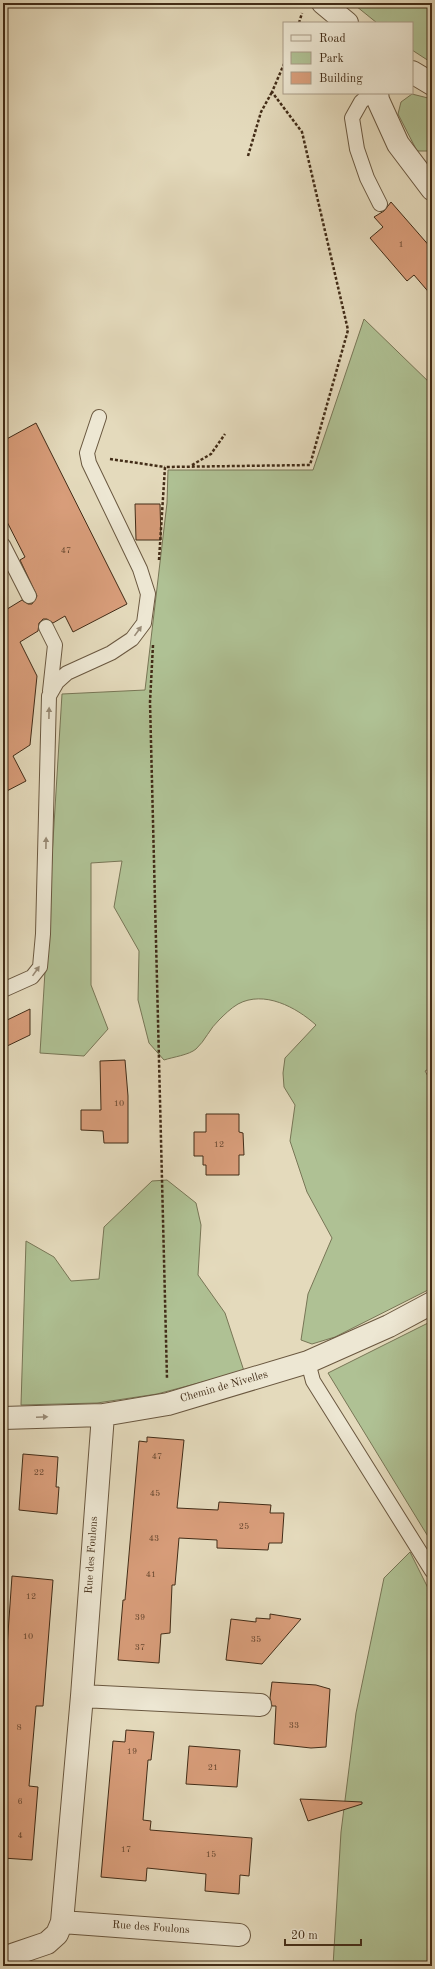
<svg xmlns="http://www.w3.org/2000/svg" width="435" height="1969" font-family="'Old Standard TT',serif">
  <rect width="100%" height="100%" fill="#e4dabc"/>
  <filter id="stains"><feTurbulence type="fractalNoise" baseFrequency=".005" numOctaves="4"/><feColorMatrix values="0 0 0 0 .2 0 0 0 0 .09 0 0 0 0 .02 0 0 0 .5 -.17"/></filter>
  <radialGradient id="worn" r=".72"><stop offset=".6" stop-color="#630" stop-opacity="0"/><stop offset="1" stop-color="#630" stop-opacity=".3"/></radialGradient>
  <!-- green -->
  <path fill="#afc194" stroke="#787656" d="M357,3H432V63L412,50V23H377L356,6Z
    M412,94L432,99V151H417L398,114L401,102Z
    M364,319L432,385V1067L425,1071L432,1083V1288L335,1337L312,1344L301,1340L308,1294L332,1238L307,1192L290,1141L295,1105L284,1087L283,1073L285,1058L316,1025C296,1007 264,990 238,1004C231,1008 224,1015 219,1020C210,1028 205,1041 196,1049C189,1055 173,1057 164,1060L149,1043L138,1000L139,951L114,907L122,861L91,863V985L108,1029L84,1056L40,1053L62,694L145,690L167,503L168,470H313Z
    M167,1180L196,1203L201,1225L198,1275L225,1313L244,1371L157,1394L97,1403L21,1405L26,1241L54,1257L71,1281L99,1279L104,1227L152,1181Z
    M432,1321V1543L328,1373Z
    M410,1552L432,1596V1966H333L341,1832L356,1713L384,1578Z"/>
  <!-- building -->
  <path fill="#d89d7a" stroke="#422c17" d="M391,202L432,249V296L414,275L407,281L370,238L383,227L374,217L384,211Z
    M36,423L127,604L73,632L65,616L53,623L47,619H43L39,623L38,631L20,642L37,676L30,745L13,756L26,781L3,793V609L4,611L22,600L28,604H32L37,596L20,560L25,557L3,514V441Z
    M135,504H160L161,540H136Z
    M30,1009V1035L3,1048V1022Z
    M125,1060L128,1096V1143H104L103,1131L81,1130V1110H101L100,1061Z
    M206,1114H239V1132L243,1133L244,1155H239V1175H206V1165H203V1156H194V1132H206Z
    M147,1437L184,1440L177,1508L218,1510L219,1502L271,1505L270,1513H284L282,1543H269L268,1550L217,1548V1540L179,1538L175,1585H172L170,1633L161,1634L159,1663L118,1660L123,1600H125L139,1441L147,1442Z
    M23,1454L58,1457L56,1487H59L57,1514L19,1510Z
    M12,1576L53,1580L43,1706H36L29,1786L38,1787L32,1860L3,1858V1676H5Z
    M270,1614L301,1619L262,1664L226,1660L231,1619L256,1622V1618L270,1619Z
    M272,1682L316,1685L330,1689L326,1747L311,1748L274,1744L276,1706H272L270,1698Z
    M126,1730L154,1732L151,1760H148L143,1820L151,1821L150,1830L252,1838L249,1876L240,1875L239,1894L205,1891L206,1874L147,1868L146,1881L101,1877L113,1741L125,1742Z
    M189,1746L240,1750L237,1787L186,1784Z
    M300,1799L362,1802V1804L308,1821Z"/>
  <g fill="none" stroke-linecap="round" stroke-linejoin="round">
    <!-- service casing -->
    <g stroke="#6a5840" stroke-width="16">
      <path id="service" d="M371,93L361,102L352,118L357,149L367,178L380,204
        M3,545L29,596
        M46,627L55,645L50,691
        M3,990L32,977L40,967L43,934L49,696L57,682L67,673L111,653L132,639L144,623L148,594L140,569L89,463L87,453L99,417
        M308,1362L313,1381L432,1571"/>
    </g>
    <!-- minor casing -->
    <g stroke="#6a5840" stroke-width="24">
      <path id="minor" d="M323,3L347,23
        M412,72L432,84
        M377,93L378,100L398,144L432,189
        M3,1418L103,1415L168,1404L308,1362L389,1326L432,1303
        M82,1696L260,1705
        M62,1922L239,1935
        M3,1958L47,1943L57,1934L62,1922L82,1696L103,1415"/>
    </g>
    <!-- path -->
    <path stroke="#422c17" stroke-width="2.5" stroke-dasharray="3 2" stroke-linecap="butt" d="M299,23L302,13
      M248,156L261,112L272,92
      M110,459L165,467
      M192,465L211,454L225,434
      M159,560L165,467L310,465L348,330L302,132L272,92L284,64
      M153,645L150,702L167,1379"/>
    <!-- service -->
    <use href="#service" stroke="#ede7d3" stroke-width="14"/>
    <!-- minor -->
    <use href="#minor" stroke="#ede7d3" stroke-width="22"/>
  </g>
  <!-- one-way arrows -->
  <defs><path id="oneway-solid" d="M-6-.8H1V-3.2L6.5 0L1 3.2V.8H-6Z"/></defs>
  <g fill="#988a75">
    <use href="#oneway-solid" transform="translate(138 631) rotate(-54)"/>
    <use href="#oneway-solid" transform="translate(49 713) rotate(-89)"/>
    <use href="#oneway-solid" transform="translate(46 843) rotate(-89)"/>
    <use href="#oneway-solid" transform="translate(36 971) rotate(-55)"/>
    <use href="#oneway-solid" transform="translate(42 1417) rotate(-2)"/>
  </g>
  <g text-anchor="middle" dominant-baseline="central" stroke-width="3" stroke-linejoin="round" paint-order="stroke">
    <!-- number labels -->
    <g font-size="9" fill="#684830">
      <text x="401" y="244">1</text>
      <text x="66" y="550">47</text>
      <text x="119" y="1103">10</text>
      <text x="219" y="1144">12</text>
      <text x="157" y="1456">47</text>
      <text x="39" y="1472">22</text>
      <text x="155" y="1493">45</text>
      <text x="244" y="1526">25</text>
      <text x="154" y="1538">43</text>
      <text x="151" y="1574">41</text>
      <text x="31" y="1596">12</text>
      <text x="140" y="1617">39</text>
      <text x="28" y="1636">10</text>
      <text x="256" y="1639">35</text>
      <text x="140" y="1647">37</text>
      <text x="294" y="1725">33</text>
      <text x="19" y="1727">8</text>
      <text x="132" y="1751">19</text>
      <text x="213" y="1767">21</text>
      <text x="20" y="1801">6</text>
      <text x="20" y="1835">4</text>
      <text x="126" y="1849">17</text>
      <text x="211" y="1854">15</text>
    </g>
    <!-- street labels -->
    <g font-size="11" fill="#422c17" stroke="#ede7d3">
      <text transform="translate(224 1387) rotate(-16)">Chemin de Nivelles</text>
      <text transform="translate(92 1555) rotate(-86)">Rue des Foulons</text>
      <text transform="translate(151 1928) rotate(4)">Rue des Foulons</text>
    </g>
  </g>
  <!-- margin -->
  <rect width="435" height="1969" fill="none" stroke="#e4dabc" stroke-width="16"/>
  <rect x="4" y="4" width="427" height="1961" fill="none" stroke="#422c17" stroke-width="2"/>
  <rect x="8" y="8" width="419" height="1953" fill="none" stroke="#422c17"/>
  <!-- legend -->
  <rect x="283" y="22" width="130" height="72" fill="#ede7d3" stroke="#a99c88"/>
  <rect x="291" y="35" width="20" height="6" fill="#ede7d3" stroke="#a99c88"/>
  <text x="319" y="42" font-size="12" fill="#422c17">Road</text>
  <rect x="291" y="52" width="20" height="12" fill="#afc194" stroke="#a99c88"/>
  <text x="319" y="62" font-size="12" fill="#422c17">Park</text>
  <rect x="291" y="72" width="20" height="12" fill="#d89d7a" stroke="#a99c88"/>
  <text x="319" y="82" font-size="12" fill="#422c17">Building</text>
  <!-- scale -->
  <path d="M285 1939v6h76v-6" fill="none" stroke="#422c17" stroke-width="2"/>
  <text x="291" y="1939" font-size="12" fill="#422c17" stroke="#ede7d3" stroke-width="3" paint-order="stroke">20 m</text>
  <rect width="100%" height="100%" filter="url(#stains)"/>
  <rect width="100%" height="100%" fill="url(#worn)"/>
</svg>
